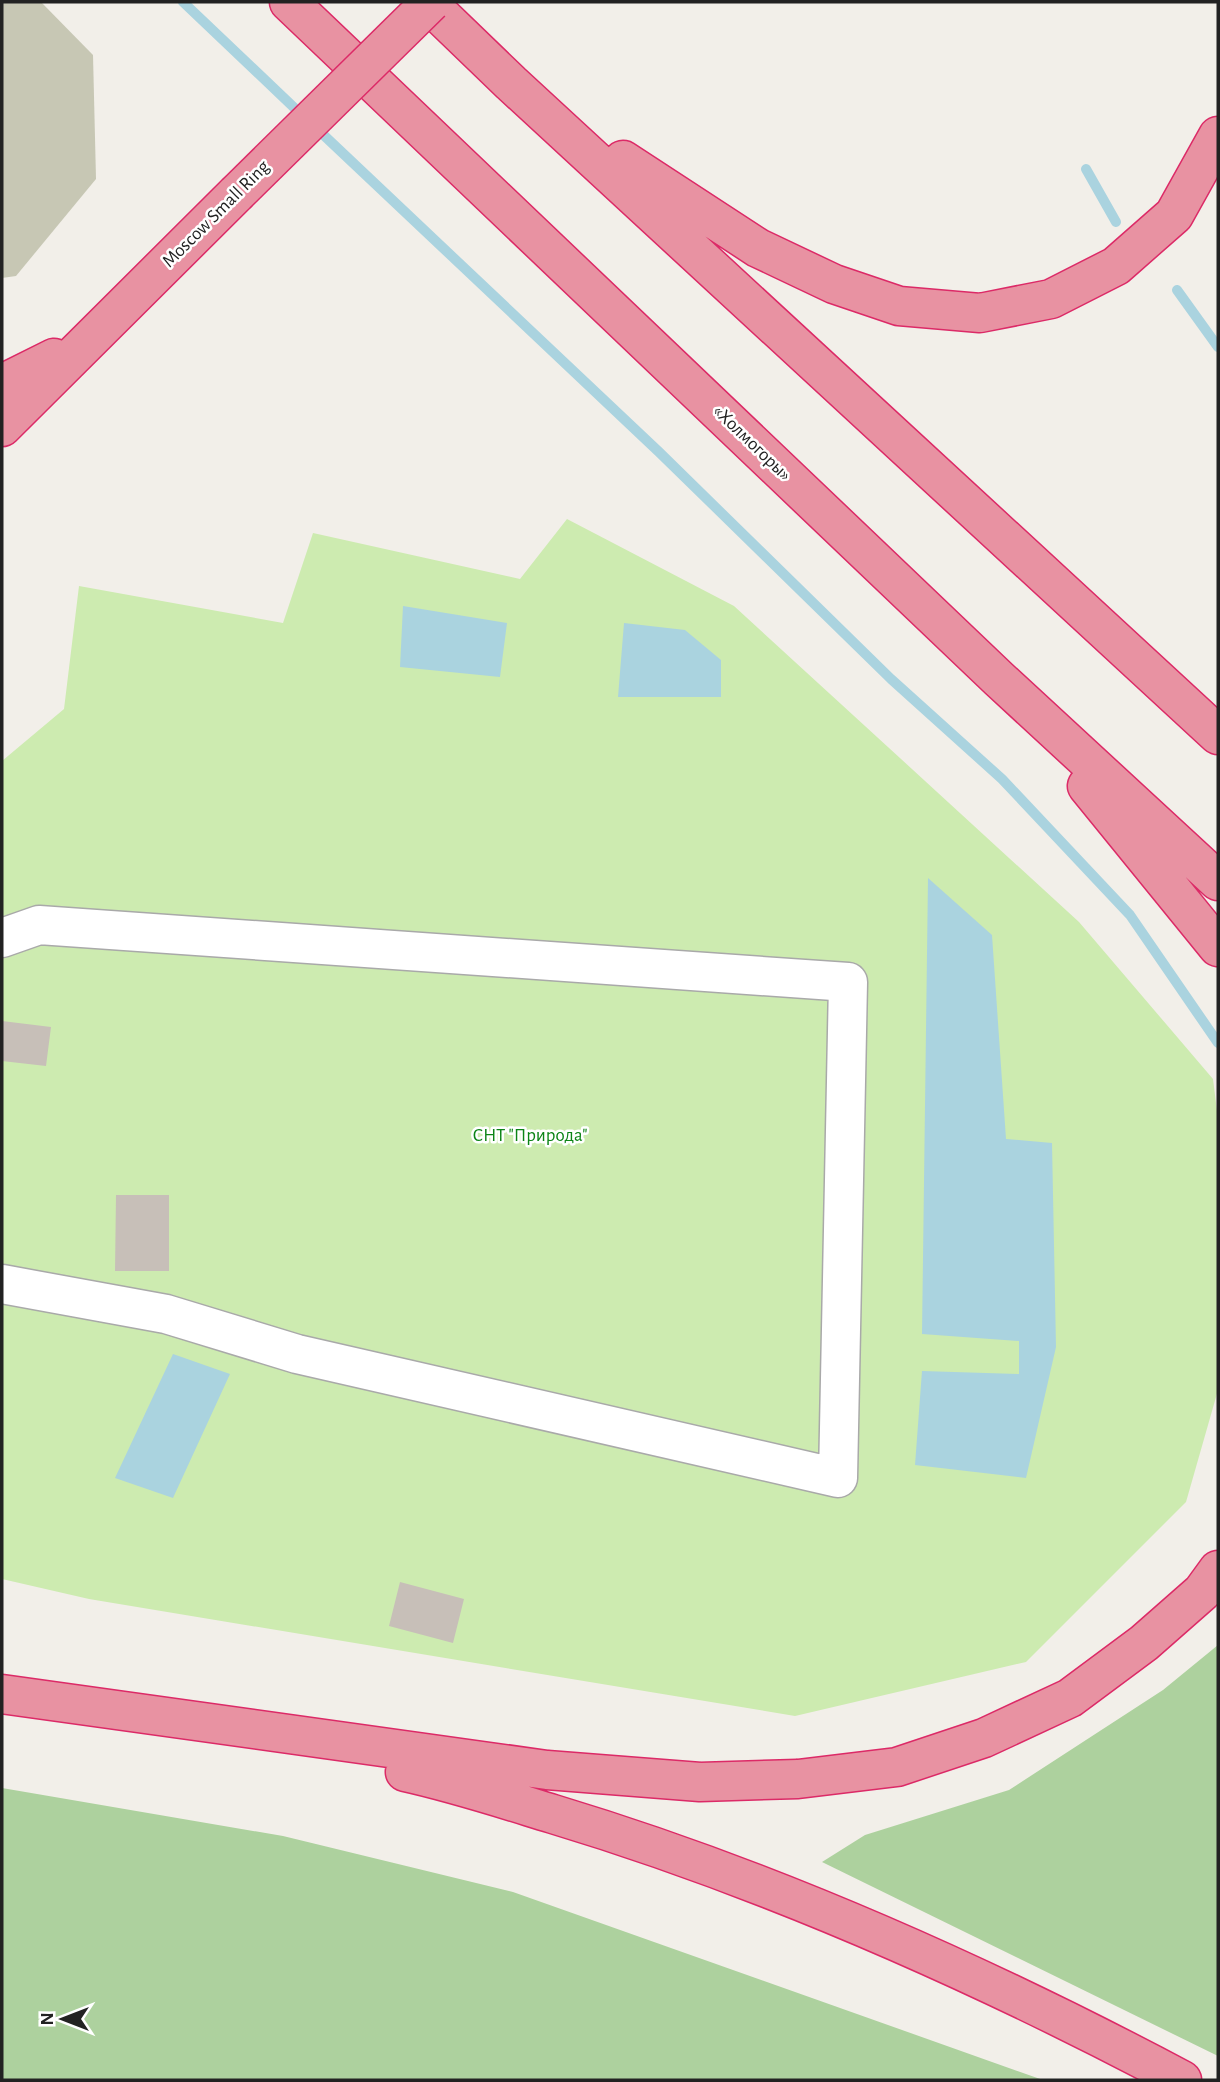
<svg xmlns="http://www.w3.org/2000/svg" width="1220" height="2082" font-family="'Alegreya Sans',sans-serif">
  <rect width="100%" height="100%" fill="#f2efe9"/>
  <!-- construction -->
  <path fill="#c7c7b4" d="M2,2H41L93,55L96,179L16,276L2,278Z"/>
  <!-- grass -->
  <path fill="#cdebb0" d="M567,519L734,606L1079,922L1213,1079L1218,1119V1390L1186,1502L1026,1662L795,1716L89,1599L2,1579V761L64,709L79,586L283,623L313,533L520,579Z"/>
  <!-- forest -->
  <path fill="#add19e" d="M1218,1645V2056L822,1862L865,1835L1009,1790L1163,1690Z
    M2,1788L283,1836L513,1892L1043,2080H2Z"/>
  <!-- water -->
  <path fill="#aad3df" d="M403,606L507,623L500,677L400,667Z
    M624,623L685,630L721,660V697H618Z
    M928,878L992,935L1006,1139L1052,1143L1056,1347L1026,1478L915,1465L922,1371L1019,1374V1341L922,1334Z
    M173,1354L230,1374L173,1498L115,1478Z"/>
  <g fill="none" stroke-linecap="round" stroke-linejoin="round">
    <!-- stream -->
    <path stroke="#aad3df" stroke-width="10" d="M183,2L303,116
      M314,126L659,452L891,679L1002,779L1130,915L1218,1043
      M1086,169L1116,222
      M1177,290L1218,347"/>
  </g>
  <!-- building -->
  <path fill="#c7bfb8" d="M2,1021L51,1027L46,1066L2,1061Z
    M116,1195H169V1271H115Z
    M400,1582L464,1599L453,1643L389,1626Z"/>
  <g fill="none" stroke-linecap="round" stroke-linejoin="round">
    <!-- minor casing -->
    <g stroke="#a9a9a9" stroke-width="41">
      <path id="minor" d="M2,938L39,925L848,982L838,1478L297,1354L166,1314L2,1284"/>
    </g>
    <!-- highway casing -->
    <g stroke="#dc2a67" stroke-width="41">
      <path id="highway" d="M289,2L999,679L1218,881
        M427,2L511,83L1218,735
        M623,160L758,248L834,284L899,306L980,313L1051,299L1116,266L1174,215L1218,136
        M2,384L54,358
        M2,427L236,194
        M1087,786L1218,947
        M2,1694L547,1770L700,1782L798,1779L897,1767L984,1738L1070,1698L1144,1643L1202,1592L1218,1570
        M405,1772C455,1783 504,1799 553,1814C772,1880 980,1973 1182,2080"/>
    </g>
    <!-- minor -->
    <use href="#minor" stroke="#fff" stroke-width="38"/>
    <!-- highway -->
    <use href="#highway" stroke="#e892a2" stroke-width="38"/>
    <!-- highway-bridge casing -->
    <g stroke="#dc2a67" stroke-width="41" stroke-linecap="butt">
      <path id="highway-bridge" d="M236,194L431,2"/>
    </g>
    <!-- highway-bridge -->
    <use href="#highway-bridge" stroke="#e892a2" stroke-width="38"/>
  </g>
  <g text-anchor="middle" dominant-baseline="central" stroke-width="5" stroke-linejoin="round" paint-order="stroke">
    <!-- street labels -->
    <g font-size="19" fill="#222" stroke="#fff">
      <text transform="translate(216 214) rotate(-45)">Moscow Small Ring</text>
      <text transform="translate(752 443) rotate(44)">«Холмогоры»</text>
    </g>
    <!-- park labels -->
    <g font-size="19" fill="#0c8416" stroke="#fff">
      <text x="530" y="1135">СНТ "Природа"</text>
    </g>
  </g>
  <!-- border -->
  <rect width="1220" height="2082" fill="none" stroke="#222222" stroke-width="7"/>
  <!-- north arrow -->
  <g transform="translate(63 2019) rotate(270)" stroke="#ffffff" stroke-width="5" paint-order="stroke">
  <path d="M0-5L12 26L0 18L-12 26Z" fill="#222222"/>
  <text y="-10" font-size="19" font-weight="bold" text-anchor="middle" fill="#222222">N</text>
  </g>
</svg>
